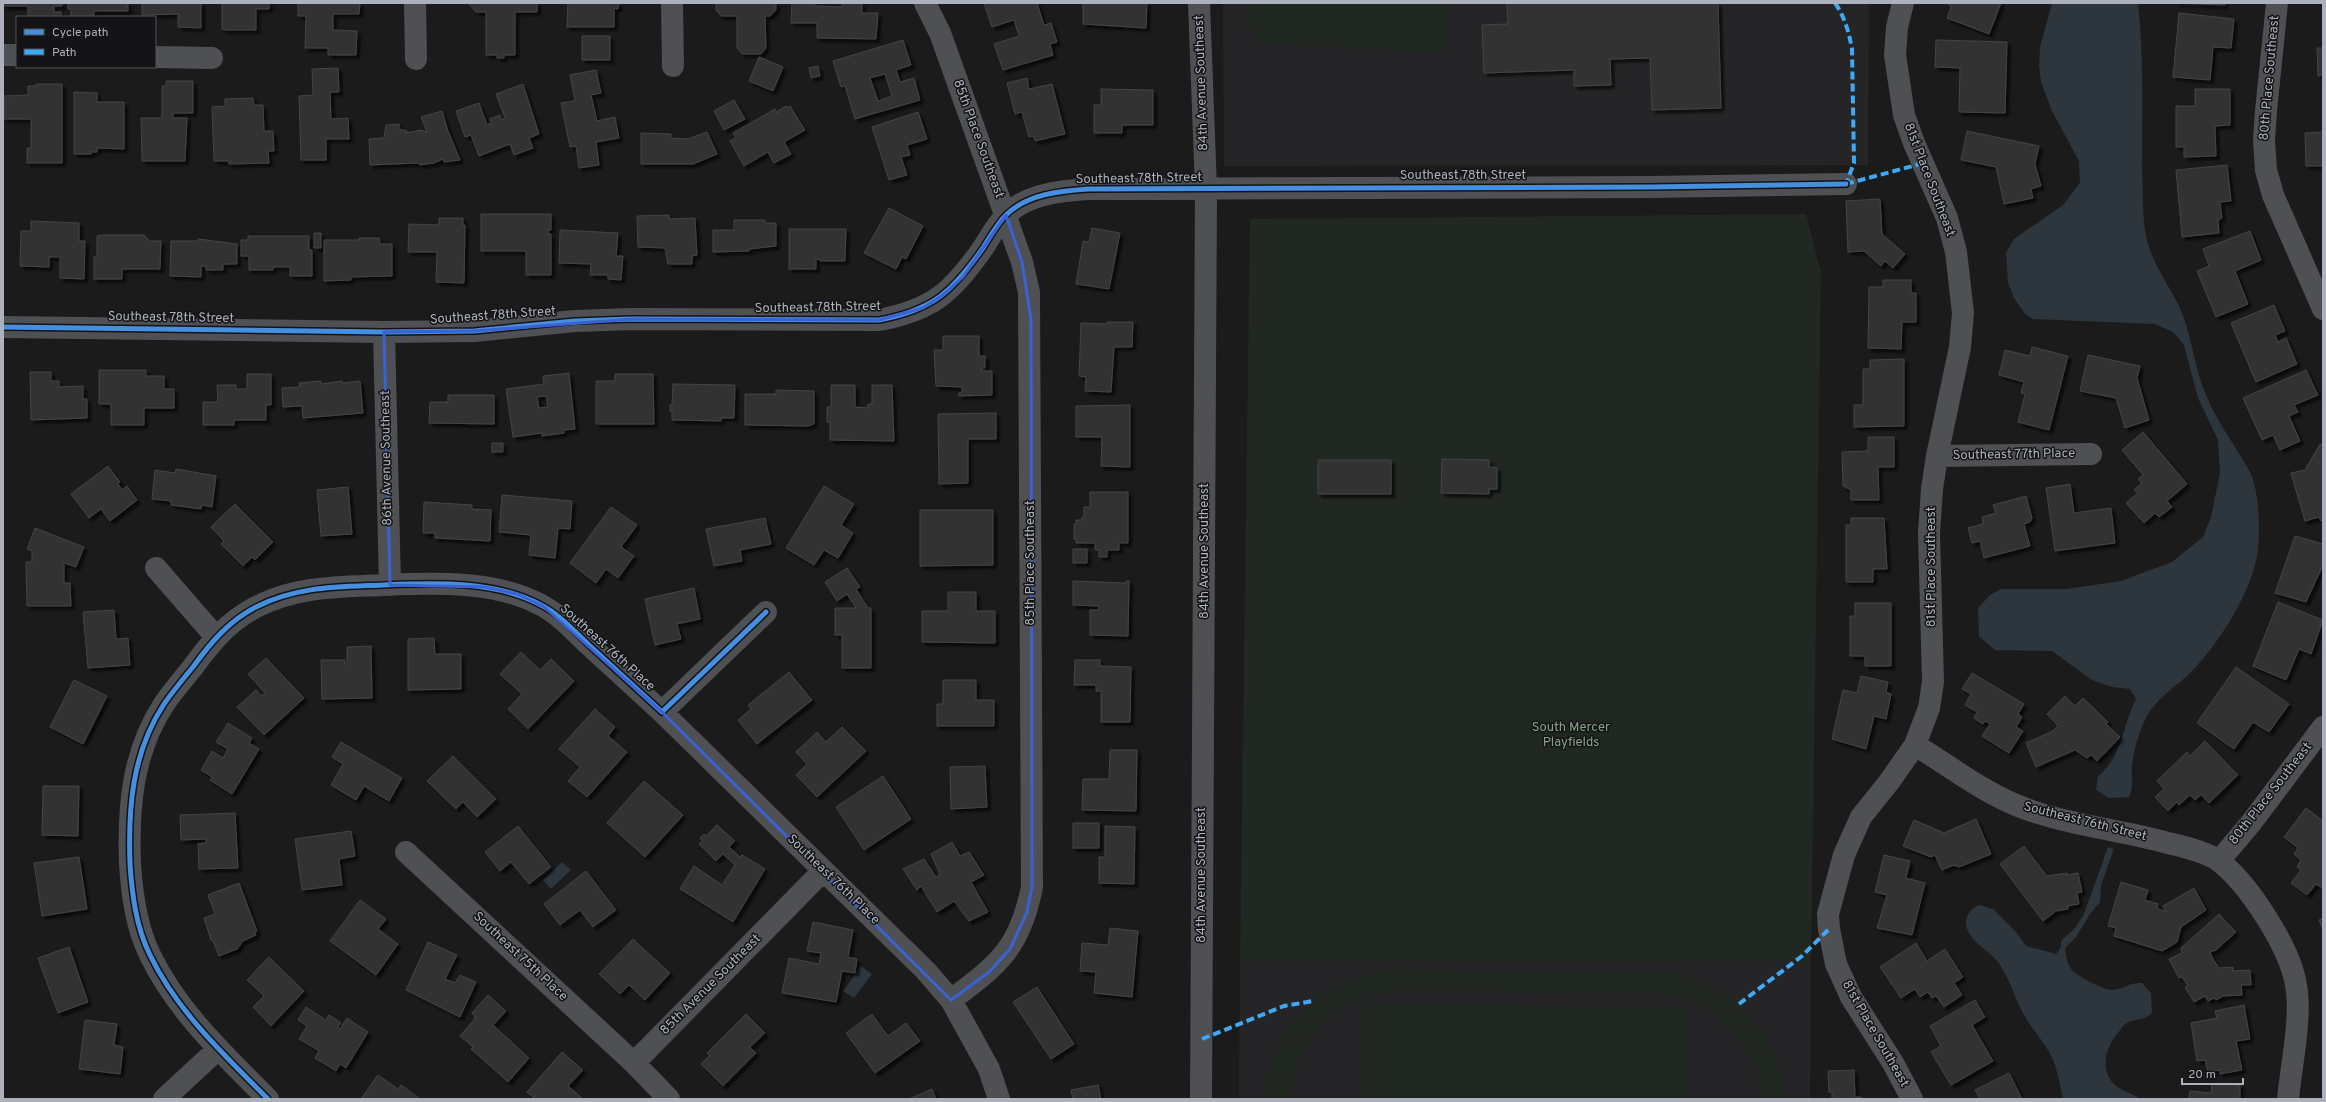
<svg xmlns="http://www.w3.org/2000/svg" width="2326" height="1102" font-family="Overpass,sans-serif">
  <defs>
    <filter id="shadow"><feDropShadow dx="3.5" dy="3.5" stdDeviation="1" flood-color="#0009"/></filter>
  </defs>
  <rect width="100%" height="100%" fill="#1b1b1b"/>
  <!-- built -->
  <path fill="#252527" d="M1223,3H1866L1869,6L1868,165L1224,166Z
    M1240,961L1811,962L1810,1099H1239Z"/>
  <!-- green -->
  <path fill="#202821" d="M1247,3H1447V53L1267,44L1247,26Z
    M1806,214L1821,272L1811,962L1240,961L1250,219Z
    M1384,970L1675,973C1690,977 1707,981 1720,990C1756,1013 1786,1055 1784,1099H1761C1762,1062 1735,1025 1703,1007C1687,998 1669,996 1651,993L1403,991C1393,992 1382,992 1373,995C1321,1012 1297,1047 1290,1099H1265C1270,1027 1316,985 1384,970Z
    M1364,1004L1687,1007L1686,1099H1363Z"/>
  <!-- water -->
  <path fill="#2d363d" d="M2052,3H2138C2144,57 2142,113 2142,167C2143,190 2142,214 2146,236C2151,261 2168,284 2179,306C2191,332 2193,359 2202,385C2213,417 2234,443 2250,472C2259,489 2260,529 2258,549C2254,589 2219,644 2191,672C2175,688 2157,697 2146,718C2139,732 2133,752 2132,768C2131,778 2134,787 2129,797L2109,798L2096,790L2098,776C2123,756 2122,726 2136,699L2130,689L2112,687L2092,680L2052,651L1995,650L1979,636L1978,608L1990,595L2001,589H2066L2121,581L2172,562L2203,537L2211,517L2220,473L2218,440L2198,398L2184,345L2173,332L2155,324L2033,319L2025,314L2014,298L2008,283L2006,253L2014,239L2063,205L2080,183L2079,161L2052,111L2041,82L2039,65L2040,47Z
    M2108,847L2114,849L2101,885L2100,902L2090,914L2076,937L2065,948C2066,956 2067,965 2073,971C2079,977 2104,990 2112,990C2124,989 2130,982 2142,983L2151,993L2152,1013C2144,1021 2136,1018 2127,1023C2123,1025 2120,1031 2117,1034C2105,1049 2100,1069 2114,1084C2120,1091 2133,1093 2140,1099H2063C2060,1086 2058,1072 2053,1060C2047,1045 2035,1033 2027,1020C2015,1001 2011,980 1998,962C1989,950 1974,945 1967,929C1963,918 1970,909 1979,905L1993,909L2016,932L2026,946L2056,954L2061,947V941L2075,928L2084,914Z
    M562,862L571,870L551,889L543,880Z
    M861,966L872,974L854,998L843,991Z"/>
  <!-- building -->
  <path fill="#333" stroke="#434447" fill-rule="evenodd" filter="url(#shadow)" d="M3,3H62V6H54V12H61V17H28V6H3Z
    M68,3H128V11H94V17H71V9H68Z
    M142,3H201V28L178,27V14L142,15Z
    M222,3H269V9H256V30H225L222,29Z
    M298,3H360L359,14H333V30L357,31L356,55H328V48H305L306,16H298Z
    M537,3V12H515V55H504V58H497V55H486V12H476L468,3Z
    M568,3H619L618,9L614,8V27H567Z
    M716,3H776V10L770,16H765L766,48L761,54H742L737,48V16H721L716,10Z
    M792,3H815V6L842,7V3H862V13H878L876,39L817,38V23H791Z
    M984,3H1037L1044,25L1051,23L1057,42L1050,44L1053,55L1003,70L994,44L1019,36L1014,20L992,27Z
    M1083,3H1147L1146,28L1083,24Z
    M1507,3H1718L1721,108L1652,110L1650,58L1610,59L1611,85L1574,86V70L1484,73L1482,25L1508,24Z
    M1948,3H2001L1989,34L1947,18L1951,7Z
    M2175,3H2225V5Z
    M2179,13L2234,19L2231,48L2213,47L2210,80L2173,77Z
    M582,36H610V60H582Z
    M903,40L911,65L896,70L900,82L914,78L920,100L855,119L845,86L841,87L833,61ZM885,74L892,96L878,101L870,78Z
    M1936,40L2007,42L2005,113L1959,112L1960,68L1935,67Z
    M2317,48H2323V75L2318,76Z
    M759,57L783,67L773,91L749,81Z
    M818,66L820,76L811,78L809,68Z
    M338,68L339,92H330L331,119L348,118L349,139H326V160H301L299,96L313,95L312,69Z
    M596,70L601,93L591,95L597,121L615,117L619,138L596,142L599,165L579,168L576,146L570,147L561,103L575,101L570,75Z
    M1027,78L1029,89L1052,84L1065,134L1035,141L1033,136L1029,137L1022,112L1015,114L1007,83Z
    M166,81H193V113H173V118H187L185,161H142L141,118H162V86H166Z
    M36,84H62V163H27V148H31V119H4V96L28,95V86H36Z
    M523,84L539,134L529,138L533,148L514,155L510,144L479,156L471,135L465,137L456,111L479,103L487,125L491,123L490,119L500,115L501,120L505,118L496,94Z
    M1101,89L1153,90V125H1122V133H1094V105H1101Z
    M2195,89H2230V125L2215,126L2216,156L2184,157V147H2176V106H2195Z
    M74,92L97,93V102H124V149L97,148V152H91V154H74Z
    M253,98L254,105H263L264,131H273L274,151H268L269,163L229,164L228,161H214L212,107L225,106V99Z
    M734,100L745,119L724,130L714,111Z
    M786,106L787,108L790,106L805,130L784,142L791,154L774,163L768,152L744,166L730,141L736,138L733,133L775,109L778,114V111Z
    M442,111L448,131L460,160L444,162L443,159L434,163L420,165L418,163L370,165L369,139L384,138L386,125L399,124V129L407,131L406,133L421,130L427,132L421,117Z
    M918,112L927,139L907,145L910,155L901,157L907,175L889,180L872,127Z
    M1967,131L2039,146L2035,164L2041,186L2031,189L2033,198L2004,204L1996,167L1961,160Z
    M707,132L717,154L693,164H641V133L671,134V138L688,139Z
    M2323,132V166H2306L2305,133Z
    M2227,165L2231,201L2220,202L2222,218L2218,220L2219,233L2182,237L2176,170Z
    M1880,199L1882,234L1905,254L1893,268L1885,261L1881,266L1864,251L1848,252L1846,201Z
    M889,208L923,226L906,259L902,257L896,269L864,253Z
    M481,214H551V230H548V234H551V275H526V251H481Z
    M669,215V219L695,218L697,255L692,256V264H668L665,248L638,247L637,216Z
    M439,218H463V225H465L464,283L436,282L437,252H408L409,224L439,225Z
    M734,220H765V223H776V246L749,249V251L713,252V230H734Z
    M31,221L79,223V241H85L84,279L60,278V257H49V267L20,266L21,231H31Z
    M1092,228L1120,233L1109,289L1076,284L1083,241L1089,242Z
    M789,229H846L845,261H820V259H816V269H789Z
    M560,230L618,233L616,256H623L621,280L608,279V275H590L591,264L559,263Z
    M2250,231L2261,260L2235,271L2248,304L2216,317L2197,271L2209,266L2203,249Z
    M314,233H321V248H314Z
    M103,235H144L150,241H161L160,269H122V279H94V257H97V236Z
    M248,236H309V250H312V276H290V267H273V270H249V256H241V240H248Z
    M359,238H379L380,244H392V276L351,277V280L324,281V240H359Z
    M198,239L237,244V264H223V270H206V266H201V277L170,276L171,241H198Z
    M1883,280H1911V293H1916V322H1902L1901,349L1868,348L1869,287H1883Z
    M2274,305L2285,331L2275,335L2278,342L2286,338L2297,364L2256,382L2231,323Z
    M1107,322H1133L1132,347H1114L1111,392L1085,391L1086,377L1079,376L1081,323L1107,324Z
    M943,336H979V356H985V368H982V371H992V395L959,396V393L962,392V387L936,386L934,350H943Z
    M2032,347L2068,356L2049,430L2018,422L2025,394L2021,393L2024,382L1999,375L2005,350L2030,356Z
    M2088,355L2140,366L2137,378L2149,420L2125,428L2116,398L2080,391Z
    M1904,359V426L1854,427V405H1863V369H1870V360Z
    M99,370H146V376H164V389H174V408H144V425H111V404H99Z
    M2306,370L2318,395L2294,405L2298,412L2289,416L2300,441L2280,450L2273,435L2262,440L2243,398Z
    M30,372H51V381H59V387L83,386V399H87V418L31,420Z
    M569,373L575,429L564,430V433L542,436V433L513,437L506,389L544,384L543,376ZM546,396L548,407L539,408L537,397Z
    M247,374H271V405H266V420H234V425H203V402H218L217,385H236V389H247Z
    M615,374H653L654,424H596V381H615Z
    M321,381V384L342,381V383L360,381L363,413L303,418L302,406L283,407L282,388L300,387L299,383Z
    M673,384L735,385L734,418H721V421L672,420V411H670V405H672Z
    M831,385H855V407L868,408V404H872V385H892L894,441L830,440V422H827V407H831Z
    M776,390L814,391V424L808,426L745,425V394H776Z
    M448,395H494V424L429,423L430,402H448Z
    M1130,405V467L1101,466L1102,437H1076V406Z
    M996,413V439H968V483L939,484L938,414Z
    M2143,432L2187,484L2167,501L2172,507L2159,517L2155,513L2144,523L2126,503L2138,493L2134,490L2142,483L2138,479L2143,475L2122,450Z
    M1868,437H1894V467H1878L1879,500H1851V490L1843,486L1842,452L1868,451Z
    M492,443H503V452H492Z
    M2320,444L2323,445V520L2321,521L2319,517L2305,521L2291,473L2305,470Z
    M1442,459L1489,460V467L1497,468V489H1489V494L1441,493Z
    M1318,460H1391V494H1318Z
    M108,466L120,482L118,484L122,490L127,486L137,500L110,521L101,509L89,518L71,494Z
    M176,469L216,476L212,507L202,505L201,509L171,505V501L152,499L155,470L175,473Z
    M2070,484L2074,513L2111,508L2115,543L2055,551L2046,488Z
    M824,486L854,504L841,525L853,533L838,558L824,550L814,565L786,548Z
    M348,487L352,534L321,536L317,490Z
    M1090,492H1128V543H1119V550H1107V557H1099V550H1095V543H1076V539H1074V524H1076V520H1082V517H1084V507H1090Z
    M502,495L572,501L570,529L558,528L555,558L529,555L531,535L499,532Z
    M2026,496L2032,518L2030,522L2024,524L2030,546L1984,558L1980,541L1972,543L1968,528L1983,524L1982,517L1996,513L1993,505Z
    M424,502L472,505V509L491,510L490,541L435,538V533H423Z
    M235,504L273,542L255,560L252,557L243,566L221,544L224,541L211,527Z
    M611,507L637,525L621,547L634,556L618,578L606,569L596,583L570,563Z
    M920,510H993V565L920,566Z
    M765,518L771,544L740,550L742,561L714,566L706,529Z
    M1851,518H1884L1887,569H1873V582H1846V525H1851Z
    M35,528L84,547L76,567L64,563V583H70L71,606H27L26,562H32V551L27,549Z
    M2295,536L2323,544V565L2306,602L2275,593Z
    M1073,549H1087V563H1073Z
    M847,568L860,587L856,589L868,608H871V668H842V635H835V608H856L847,594L837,601L825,582Z
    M1073,581L1126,583V581H1129L1128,636L1090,635V610H1099V606L1073,605Z
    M694,588L700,619L677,624L681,639L655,645L645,599Z
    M948,592H976V611H995V643L922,642V611H948Z
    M2278,602L2323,620L2311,654L2299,649L2286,680L2253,666Z
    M1855,603H1891V666H1865V656H1850V616H1855Z
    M114,610L116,639L128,638L130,665L88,668L83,612Z
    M434,638L435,654H461V689L408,690V639Z
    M371,646L372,698L322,699L321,660H345V664H347V647Z
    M521,652L540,670L551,659L574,681L528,729L508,709L522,694L500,674Z
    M266,658L304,698L264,735L237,707L256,690L261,696L265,693L248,674Z
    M1075,660H1100V666L1131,667L1130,722H1101V691H1096V685H1074Z
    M2236,667L2289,704L2269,732L2253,722L2234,749L2197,723Z
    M789,672L812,700L757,744L738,720L751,709L748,705Z
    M1972,673L2024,704L2018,714L2022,717L2016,727L2023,731L2009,753L1982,736L1990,724L1985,721L1983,724L1974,718L1977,712L1965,705L1971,694L1962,689Z
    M1861,676L1888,682L1886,692L1891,694L1886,719L1874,716L1866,749L1832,739L1843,690L1857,693Z
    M74,680L107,696L83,744L50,727Z
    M943,680H976V700H994V726H937V704H943Z
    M2065,696L2075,706L2083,698L2108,722L2106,724L2120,737L2097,761L2091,755L2087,758L2075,750L2036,767L2026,743L2053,731L2058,726L2047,714Z
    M595,709L615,727L608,736L627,752L587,797L568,781L580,767L559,749Z
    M228,723L252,738L249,743L259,749L232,794L210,780L212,777L201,770L212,751L223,758L228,749L216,742Z
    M842,727L866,751L817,797L796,775L807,764L796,752L817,732L826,742Z
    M2205,741L2238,775L2209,803L2201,795L2195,800L2190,795L2179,805L2177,802L2168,811L2155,797L2164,789L2157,781L2187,752L2190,756Z
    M341,742L402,778L389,801L364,786L356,800L331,785L343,764L332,757Z
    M1110,750H1137L1136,811L1082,810L1083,779H1109Z
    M453,756L496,799L477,817L463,802L456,809L427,781Z
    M985,766L987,807L951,809L950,767Z
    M883,776L911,819L864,850L836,807Z
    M644,781L683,815L645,857L607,823Z
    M43,786H79L78,836L42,835Z
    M2306,808L2323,821V889L2316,884L2307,895L2291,883L2301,870L2297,867L2301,860L2294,854L2298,848L2284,837Z
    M235,813L238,868L199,869L198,844L206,843V839L181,840L180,815Z
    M1976,819L1991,854L1959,867L1954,865L1942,870L1935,855L1931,857L1903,846L1914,820L1944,833Z
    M1073,823H1099V848H1073Z
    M717,825L735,841L729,847L740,857L742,855L765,869L733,922L680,889L694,866L722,885L735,865L723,854L716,861L699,844L703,841L700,838L704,834L706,836Z
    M518,826L551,867L529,884L511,862L500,871L485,852Z
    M1105,826L1135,827L1134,884L1099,883V857H1105Z
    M351,831L355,856L339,859L342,885L302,890L295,839Z
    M952,842L960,856L969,852L984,875L971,882L988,912L969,921L954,901L937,912L921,886L917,890L903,869L924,859L936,877L940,874L931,854Z
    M2024,846L2047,876L2067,873V875L2078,873L2082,892L2077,893L2079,904L2068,906V909L2056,911L2043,921L2000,864Z
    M1884,855L1910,861L1906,878L1925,883L1912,935L1877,928L1887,895L1875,892Z
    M79,857L87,909L42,916L34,863Z
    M586,871L616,910L593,927L580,910L560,925L544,904Z
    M2121,882L2148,890L2145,900L2158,904L2157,908L2166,912L2163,906L2194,888L2206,910L2181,927L2177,942L2162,951L2114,936L2116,928L2108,926Z
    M239,883L257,931L255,933L256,935L243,941L237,949L219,956L213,941L211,940L204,918L215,914L208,895Z
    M360,900L386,919L378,929L398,944L376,975L330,941Z
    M2219,914L2236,932L2216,950L2210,952L2213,959L2219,968L2233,967V971L2250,970L2251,985H2241L2242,995L2223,996L2216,1000L2214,998L2208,1001L2205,996L2194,1002L2185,987L2188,986L2182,977L2179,978L2169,959L2182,953L2181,948Z
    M2323,918V930L2319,920Z
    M813,922L853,930L848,957L857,959L855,973L842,971L836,1002L782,993L789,958L819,964L821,953L807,951Z
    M1110,928L1138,931L1132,997L1094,993L1096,972L1080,971L1082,943L1108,945Z
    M633,939L670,973L645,1000L629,985L620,994L599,974Z
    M428,942L457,955L445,979L455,983L460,975L476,982L460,1017L406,990Z
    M1916,943L1927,961L1945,949L1963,977L1954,983L1962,995L1944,1007L1936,996L1932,998L1928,992L1920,997L1915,989L1901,998L1880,967Z
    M69,947L88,1002L58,1013L38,958Z
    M269,957L304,991L271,1026L253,1007L264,996L247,980Z
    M1037,987L1074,1044L1051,1059L1013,1002Z
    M488,995L506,1011L493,1025L529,1058L508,1082L471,1049L473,1047L460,1036L474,1020L475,1016L472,1013Z
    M1975,1000L1985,1017L1972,1025L1993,1061L1951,1085L1931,1052L1941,1046L1930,1026Z
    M2244,1005L2250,1039L2236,1041L2242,1070L2220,1074V1070L2208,1072L2205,1060L2197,1061L2191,1023L2217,1018L2215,1011Z
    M306,1007L326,1020L329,1015L341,1023L338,1027L340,1029L347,1018L368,1032L346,1068L340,1064L336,1071L315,1058L319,1051L299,1039L307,1026L298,1020Z
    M746,1014L765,1033L750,1047L756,1053L723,1086L701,1064L710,1055L707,1053Z
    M872,1014L888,1036L906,1023L920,1041L875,1073L846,1033Z
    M85,1020L117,1024L114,1045L123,1047L120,1074L79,1069Z
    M562,1052L583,1070L568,1086L583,1099H535L527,1092Z
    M1854,1070L1855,1097H1861V1099H1832V1092H1829L1828,1071Z
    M2009,1073L2022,1099H1980L1975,1090Z
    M378,1075L398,1089L401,1085L420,1099H361Z
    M2212,1084L2240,1085V1099H2189L2190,1091L2211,1093Z
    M1098,1085L1101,1099H1073L1071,1090Z
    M932,1089L936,1099H909Z"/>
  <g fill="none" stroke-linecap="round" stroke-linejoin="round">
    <!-- minor -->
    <path stroke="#4f5054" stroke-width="22" d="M415,3L416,59
      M672,3L673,66
      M925,3L940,33L1022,262L1029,292L1032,887C1020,948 999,964 951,1000L989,1069L999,1099
      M1199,3L1206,189L1201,1099
      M1903,3L1897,27L1895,55L1904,115L1914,143L1947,218L1956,252L1963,313L1960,347L1937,456L1932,489L1929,533L1933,682L1929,708L1915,745L1889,782L1861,817L1844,855L1828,914L1829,929L1836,964L1851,997L1893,1063L1912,1099
      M2277,3L2266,111L2264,140L2266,170L2273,195L2323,309
      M3,55H17
      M155,57L212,58
      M3,327L384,332L474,331L575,321L632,319L879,320C933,310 952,292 983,248C990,237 997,224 1006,215C1027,194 1060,191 1088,189L1651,187L1846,184
      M384,332L390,585
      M1937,456L2091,454
      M156,568L215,636
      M662,712L926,971L951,1000
      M1915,745C1948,765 1980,790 2016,805C2064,825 2118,829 2168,843C2182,846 2208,853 2219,861C2249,884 2290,948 2296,985C2302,1017 2291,1066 2288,1099
      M406,852L634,1063L669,1099
      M2219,861L2251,823L2323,727
      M634,1063L823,871
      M164,1099L218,1049
      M268,1099C224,1055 177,1011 150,955C136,927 132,894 130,864C128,808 132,753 164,704C173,691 183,679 193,667C211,642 229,621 256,607C297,586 339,587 383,585C434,583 495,580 541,605C559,614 574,631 589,645C613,667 637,689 662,712L766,612"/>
    <!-- quiet -->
    <path stroke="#3fa9f5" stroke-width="4" stroke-dasharray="8 4" stroke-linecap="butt" d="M1835,3C1845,17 1849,33 1852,49L1854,163L1846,184
      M1846,184L1924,163
      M1739,1004L1802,956L1829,929
      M1202,1039L1284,1006L1313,1001"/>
    <!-- cycleway casing -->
    <g stroke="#141417" stroke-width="8">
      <path id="cycleway" d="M3,327L384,332L474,331L575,321L632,319L879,320C933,310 952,292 983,248C990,237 997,224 1006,215C1027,194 1060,191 1088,189L1651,187L1846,184
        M268,1099C224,1055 177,1011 150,955C136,927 132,894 130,864C128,808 132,753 164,704C173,691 183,679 193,667C211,642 229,621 256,607C297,586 339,587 383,585C434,583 495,580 541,605C559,614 574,631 589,645C613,667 637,689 662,712L766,612"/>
    </g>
    <!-- cycleway -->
    <use href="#cycleway" stroke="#468fdf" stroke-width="5"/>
  </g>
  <!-- marked area -->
  <path fill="none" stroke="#3a62d2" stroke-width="3" stroke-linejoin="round" d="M1006,215L1022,262L1031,320L1032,887L1027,912L1010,949L989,972L951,1000L662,712L543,606L517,594L485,587L390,585L384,332L474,331L632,319L879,320L923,308L943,295L963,277Z"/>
  <g text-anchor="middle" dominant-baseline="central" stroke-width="3" stroke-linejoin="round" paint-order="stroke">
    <!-- street labels -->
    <g font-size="13" fill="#acb1bb" stroke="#141417">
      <text transform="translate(2270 78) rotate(-85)">80th Place Southeast</text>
      <text transform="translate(1202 83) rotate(-92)">84th Avenue Southeast</text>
      <text transform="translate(978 139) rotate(70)">85th Place Southeast</text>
      <text x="1463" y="176">Southeast 78th Street</text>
      <text transform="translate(1139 179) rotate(-1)">Southeast 78th Street</text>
      <text transform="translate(1929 180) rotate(69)">81st Place Southeast</text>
      <text transform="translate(818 308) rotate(-1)">Southeast 78th Street</text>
      <text transform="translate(493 316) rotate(-4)">Southeast 78th Street</text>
      <text transform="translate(171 318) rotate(1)">Southeast 78th Street</text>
      <text transform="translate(2014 455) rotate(-1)">Southeast 77th Place</text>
      <text transform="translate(387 458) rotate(-91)">86th Avenue Southeast</text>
      <text transform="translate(1205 551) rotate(-90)">84th Avenue Southeast</text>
      <text transform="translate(1031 563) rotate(-90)">85th Place Southeast</text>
      <text transform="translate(1932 567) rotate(-90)">81st Place Southeast</text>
      <text transform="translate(607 648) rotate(42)">Southeast 76th Place</text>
      <text transform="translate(2271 794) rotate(-52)">80th Place Southeast</text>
      <text transform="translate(2085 822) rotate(14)">Southeast 76th Street</text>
      <text transform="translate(1202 875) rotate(-90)">84th Avenue Southeast</text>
      <text transform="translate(833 880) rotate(44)">Southeast 76th Place</text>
      <text transform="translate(520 957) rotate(43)">Southeast 75th Place</text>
      <text transform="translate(711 985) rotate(-45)">85th Avenue Southeast</text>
      <text transform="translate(1875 1034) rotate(60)">81st Place Southeast</text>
    </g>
    <!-- park labels -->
    <g font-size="13" fill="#84a585" stroke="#141417">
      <text x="1571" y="728">South Mercer<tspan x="1571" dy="15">Playfields</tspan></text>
    </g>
  </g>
  <!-- border -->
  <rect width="2326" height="1102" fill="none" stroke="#acb1bb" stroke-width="8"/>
  <!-- legend -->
  <rect x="16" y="16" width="140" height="52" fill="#141417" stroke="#515359"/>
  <rect x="24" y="29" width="20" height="6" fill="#468fdf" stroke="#515359"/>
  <text x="52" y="36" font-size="12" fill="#acb1bb">Cycle path</text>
  <rect x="24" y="49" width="20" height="6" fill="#3fa9f5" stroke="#515359"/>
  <text x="52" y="56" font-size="12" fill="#acb1bb">Path</text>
  <!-- scale -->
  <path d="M2182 1078v6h61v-6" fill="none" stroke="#acb1bb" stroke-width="2"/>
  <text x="2188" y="1078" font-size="12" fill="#acb1bb" stroke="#141417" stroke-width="3" paint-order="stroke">20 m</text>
</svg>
